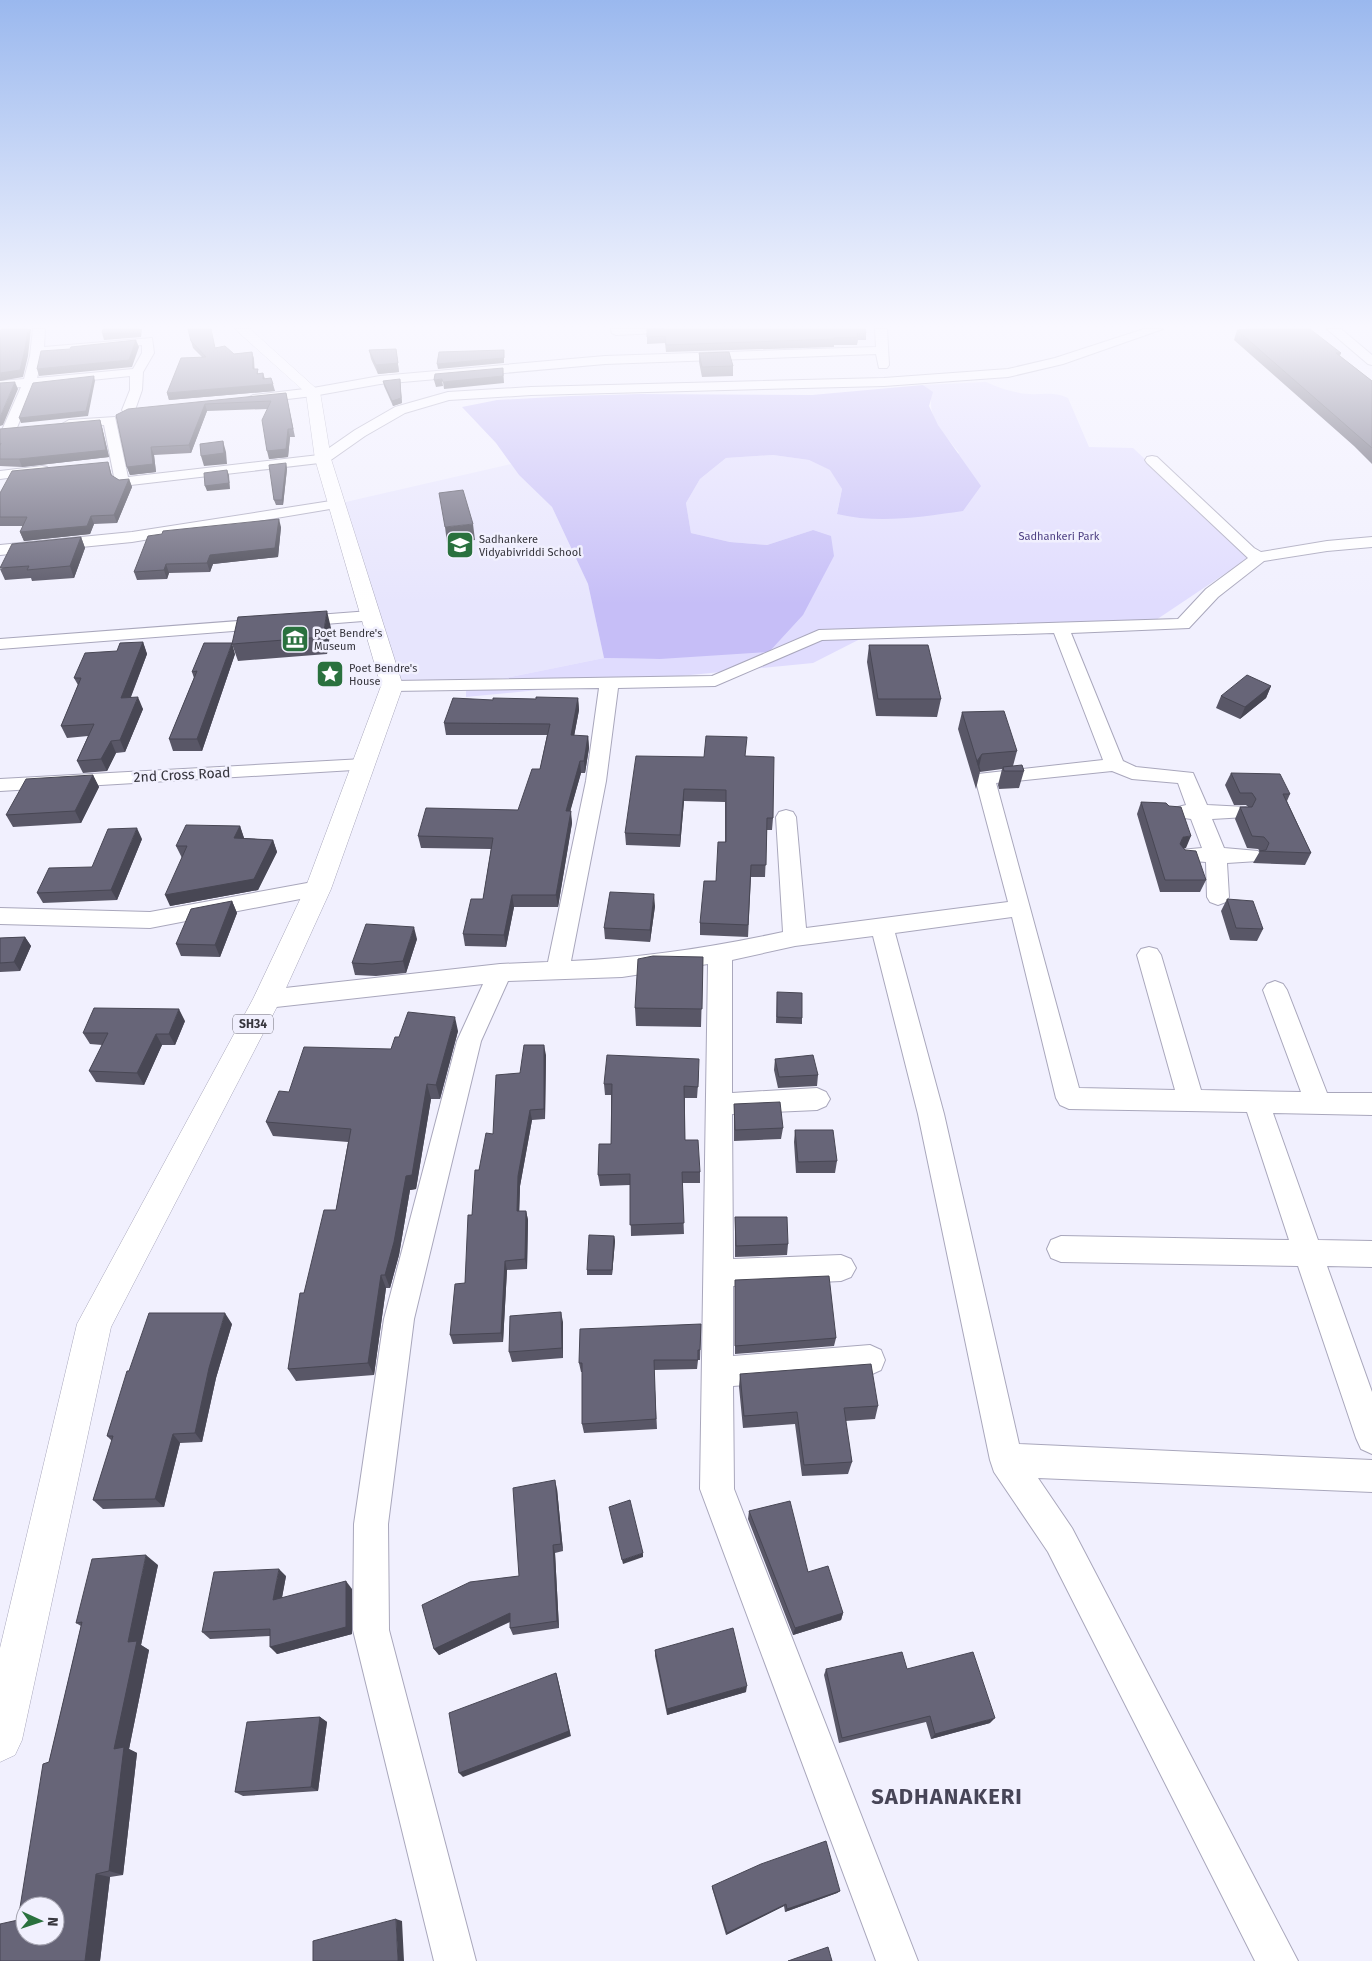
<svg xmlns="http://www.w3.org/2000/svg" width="1372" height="1961" font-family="'Fira Sans',sans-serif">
  <rect width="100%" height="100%" fill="#f1f0fe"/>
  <!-- built -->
  <path fill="#e7e5fd" d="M511,464L519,475L552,507L588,584L604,658L466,686H392L337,504Z"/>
  <!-- green -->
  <path fill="#e0dcfe" d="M986,382C999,388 1014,393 1029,394C1045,395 1052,391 1068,398L1089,447L1133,448L1250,557L1144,628L870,634L813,663L466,697V686L604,658L660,659L813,530L767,545L730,542L691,533L686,503L700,479L726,458L773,455L809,460L831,470L842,489L837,513L959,453C944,433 926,417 932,392L923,385Z"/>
  <!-- water -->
  <path fill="#c6bef7" d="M923,385L933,392L929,406L938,425L981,486L963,511C921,517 879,524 837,514L842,489L830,470L809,460L773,455L726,458L700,479L686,503L691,533L730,542L767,545L813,530L831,536L834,556L803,615L769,652L660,659L604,658L588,584L552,507L519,475L496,443L462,407L497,400L571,396L640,394L812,395Z"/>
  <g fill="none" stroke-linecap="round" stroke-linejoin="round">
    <!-- minor casing -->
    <g stroke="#a9a7bc" stroke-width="2">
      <path id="minor" d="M33,329H45L44,347L152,338L154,353L143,372L142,390L134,413H124L122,410L130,390V376L34,386L16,430L9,434L4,433L2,430L21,387L0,389V381L24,379L30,356ZM142,345V353L133,369L37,378L43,354Z
        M611,329H663L657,333L616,335L612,333Z
        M875,329H887L889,365L887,368H879L876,354L605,364L380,384L313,396L253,403L246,399L253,395L313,388L380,376L605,356L876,347Z
        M1144,329H1163L1063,364L1008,377L884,386L531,395L449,400L405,413L365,436L328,462L122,486L115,482L104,425L69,428L62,424L69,420L115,417L128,477L319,455L355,430L395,407L448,392L531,387L884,378L1008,369L1055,358Z
        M1327,329H1341L1372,355V365L1368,364Z
        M1152,456L1157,457L1254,548L1261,552L1327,541L1372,537V547L1327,551L1264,561L1218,597L1189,628L1071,633L1123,761L1136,767L1193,773L1207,805L1246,807L1249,812L1246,817L1212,819L1224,848L1258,851L1261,856L1258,861L1227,863L1229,897L1226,902L1218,905L1210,902L1207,897L1206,862L1180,860L1177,855L1180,850L1202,848L1191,819L1178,817L1175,812L1178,807L1186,805L1178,783L1132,779L1112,771L996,783L1079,1088L1175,1090L1137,955L1141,949L1149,947L1157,949L1161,955L1201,1090L1301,1092L1263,990L1267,984L1275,981L1283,984L1287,990L1327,1093H1372V1115L1273,1113L1318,1240L1372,1241V1267L1327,1266L1372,1392V1454L1361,1449L1356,1438L1298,1266L1061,1262L1051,1258L1047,1249L1051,1240L1061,1236L1289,1240L1247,1112L1069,1109L1060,1105L1056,1098L1012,917L895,933L944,1114L1019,1444L1372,1460V1492L1038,1478L1072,1528L1298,1961H1255L1048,1552L994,1472L990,1460L918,1114L873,936L795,946L732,960V1093L817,1088L826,1092L830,1099L826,1106L817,1110L732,1114L733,1259L841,1255L851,1259L856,1268L851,1277L841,1281L733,1286V1356L870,1345L881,1350L885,1360L881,1370L870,1375L733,1386L734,1489L918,1961H876L700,1489L708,964L622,977L508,981L481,1041L414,1319L388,1524L389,1630L476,1961H434L353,1630L354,1524L384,1319L457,1041L483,984L267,1008L258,1005L255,999L258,993L267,990L500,964L548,962L586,781L599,688L392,691L386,690L383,686L386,682L392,681L712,676L819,630L1178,619L1206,589L1248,558L1147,463L1145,460L1147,457ZM1054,633L1103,760L978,774L975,778L1008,902L806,928L796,817L793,812L786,810L779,812L776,817L783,932C713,947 643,958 571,961L606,781L618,688L715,686L822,640Z
        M42,466L47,467L49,470L47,473L0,479V471Z
        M337,500L342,501L344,504L342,507L132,542L0,555V545L132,532Z
        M370,611L376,612L379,616L376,620L0,649V639Z
        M363,759L370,761L373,765L370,769L0,791V779Z
        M318,881L326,884L329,889L326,894L150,928L0,924V908L150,912Z"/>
    </g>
    <!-- primary casing -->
    <g stroke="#a9a7bc" stroke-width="1">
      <path id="primary" d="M235,329H250L320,392L331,459L403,686L331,889L281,999L111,1327L22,1740L15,1755L0,1762V1648L77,1324L253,999L305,889L381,686L315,459L306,393Z"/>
    </g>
    <!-- minor -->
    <use href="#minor" fill="#fff" fill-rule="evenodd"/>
    <!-- primary -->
    <use href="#primary" fill="#fff" fill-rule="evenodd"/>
  </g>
  <!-- wall -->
  <path fill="#595767" d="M647,329L866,333V340H858L857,345H834V347L666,352L665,343L647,344Z
    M1237,330L1341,353L1340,356L1372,381V464L1354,446L1234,340Z
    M191,341L215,348L234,354L252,352L254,359V369L259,374L263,373L265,379L275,391L169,400L167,393L202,357L193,348Z
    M396,349L399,372L378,374L371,359L369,350Z
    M699,353L733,366V376L702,377L699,362Z
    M383,381L400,384L402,403L393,406L384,386Z
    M286,393L295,437H290L288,457L269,459L267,409L207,411L191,453L154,455L156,472L130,475L127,467L116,415Z
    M102,427L109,457L22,467L0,466V429Z
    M108,462L112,476L119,480L129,479L132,487L117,523L94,524L90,534L24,541L20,532L23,526H0V493Z
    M286,463L287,469L283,505H276L274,500Z
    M281,527L278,557L213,564L210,572L169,573L167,579L137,580L134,572Z
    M81,537L85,548L74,578L32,581L31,578L5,580L0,569Z
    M331,628L327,654L238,661L232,644Z
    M143,642L147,654L131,697L143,709L125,752L116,753L107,771L83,773L77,761L88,736L67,738L61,726L78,685L74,678L117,651Z
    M869,645L941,699L937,717L876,716L867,662Z
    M235,654L202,751H173L169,739L194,678L192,672Z
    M1271,686L1266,698L1240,719L1216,708L1221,696Z
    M578,698L579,710L574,736H588L589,748L585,773H581L570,811L572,823L558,907H514L506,947L465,946L463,934L483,899L491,849L421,848L418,836L518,810L540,769L547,735H446L444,723L493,700Z
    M962,712L1017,751L1013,766L1024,771L1019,788L999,789L998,785L1002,769L980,772L976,789L958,729Z
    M745,756L773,818L772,830H767L765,877H751L748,937L700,935V923L716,881L725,842V802L684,801L680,847L626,845L625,833L704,757Z
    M1231,773L1290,794L1287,801L1311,853L1305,865L1253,863L1260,851L1258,849L1247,848L1235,819L1240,807H1248L1246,805H1234L1225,785Z
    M93,775L99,787L81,823L13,827L6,815Z
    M1141,802L1169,806L1186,848H1184L1206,880L1200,892H1160L1137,814Z
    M240,826L244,838L273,840L277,852L258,890L170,906L182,858L176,846Z
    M142,839L117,900L43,903L37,893L92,867Z
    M1227,899L1263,929L1257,941L1230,940L1221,911Z
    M232,901L237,913L220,957L181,956L176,944Z
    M655,906L650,942L605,939L604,928Z
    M25,937L31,946L20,971L0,972V938Z
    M417,939L406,973L376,976L355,975L352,963Z
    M703,957L701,1027L636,1026L635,1008Z
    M777,992L802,1018V1024L776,1023Z
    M185,1021L175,1045H162L144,1085L96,1082L89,1071L102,1045L90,1044L83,1033Z
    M458,1031L440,1099H431L416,1189L410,1190L399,1255L390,1288H386L374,1375L296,1381L288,1369L304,1293L336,1210L348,1142L273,1136L266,1122L289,1092L391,1049L399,1037Z
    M546,1055L545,1119L532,1120L520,1186L519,1211H526L528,1220L527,1269L507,1270L503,1342L453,1344L450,1335L465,1283L472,1215L479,1170L493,1134L520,1073Z
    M775,1059L818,1075L817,1086L778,1088L774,1070Z
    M699,1071L697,1098H685V1140L700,1172V1183H682L684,1234L631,1236L630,1185L600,1186L598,1175L611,1144V1095H605L604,1084Z
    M734,1104L783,1128L781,1139L734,1141Z
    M795,1130L837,1161L835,1173H796L794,1142Z
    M735,1217L788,1244L787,1255L735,1257Z
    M614,1236L615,1241L612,1275H587V1270Z
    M735,1280L836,1338L834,1346L735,1354Z
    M563,1322V1358L512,1362L509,1352Z
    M232,1324L216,1378L202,1442L180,1443L164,1507L103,1509L93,1500L112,1441L107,1436L129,1371Z
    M701,1324L700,1360H698L697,1369L654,1370L657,1429L584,1433L582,1424V1372H581L579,1363Z
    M740,1374L878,1406L875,1419L845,1421L852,1462L848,1474L802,1476L795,1424L743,1428L739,1387Z
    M557,1489L563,1551L555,1553L559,1628L513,1635L510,1628V1622L439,1655L434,1649L519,1576Z
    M749,1511L808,1572L843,1613L841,1620L793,1635L748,1519Z
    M158,1565L141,1645L149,1650L129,1749L137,1753L123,1875L110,1877L100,1961H0L18,1920L49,1762L81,1626L76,1623Z
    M286,1576L282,1598L352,1589V1634L277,1654L270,1636L210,1639L202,1632Z
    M655,1650L746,1692L667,1715L655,1656Z
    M826,1669H907L990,1723L931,1739L926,1722L839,1743L824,1675Z
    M320,1717L327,1722L318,1791L243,1796L235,1792Z
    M712,1886L840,1891L837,1893L785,1912L784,1906L726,1935L712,1888Z"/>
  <!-- shaded-wall -->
  <path fill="#484754" d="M28,329H31L28,356L23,377L0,381V373Z
    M139,329H142L141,337L104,340L102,333Z
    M136,340L139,347L132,367L39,376L37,369Z
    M396,349L399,372L378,374L376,365Z
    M504,350V363L438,369L437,364Z
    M252,352L254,359L255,376L253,369Z
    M503,368L504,383L444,389L443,382Z
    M263,373L265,381L273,384L275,391L169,400L167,393L263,379Z
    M94,376L95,381L88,416L21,423L19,418Z
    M400,379L402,403L393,406L392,401Z
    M442,379L443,386L436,387L434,380Z
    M15,382L18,389L3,425L0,426V417Z
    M205,404L207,411L191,453L189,445Z
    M100,420L102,427L109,457L22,467L19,459Z
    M288,429L290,437L288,457L269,459L267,451Z
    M223,441L226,452L227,464L204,466L201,456Z
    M151,447L154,455L156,472L130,475L127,467Z
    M286,463L287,469L283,505L282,500Z
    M227,470L229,475L230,489L207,491L205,486Z
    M129,479L132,487L117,523L114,515Z
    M91,516L94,524L90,534L24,541L20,532Z
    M279,519L281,527L278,557L213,564L210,572L207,563L210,555Z
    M473,524L475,540L447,543L445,527Z
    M81,537L85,548L74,578L70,566Z
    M166,564L169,573L167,579L164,570Z
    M327,611L331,628L327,654L323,637Z
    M143,642L147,654L126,709L121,698Z
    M232,643L235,654L202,751L197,739Z
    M1271,686L1266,698L1240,719L1245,707Z
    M138,697L143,709L125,752L120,740Z
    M578,698L579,710L572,747L571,735Z
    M588,736L589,748L585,773L584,761Z
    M111,741L116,753L107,771L101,759Z
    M982,754L979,767L977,761Z
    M580,761L581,773L567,823L566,811Z
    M93,775L99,787L81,823L75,811Z
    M684,789V801L680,847V835Z
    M571,811L572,823L558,907L556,895Z
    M240,826L244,838L238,849L234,838Z
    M137,828L142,839L117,900L111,890Z
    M1191,836L1186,848L1178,849L1183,837Z
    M273,840L277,852L258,890L170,906L165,895Z
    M654,894L655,906L650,942V930Z
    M512,895L514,907L506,947L504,935Z
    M232,901L237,913L220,957L215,945Z
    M414,927L417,939L406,973L403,961Z
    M25,937L31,946L20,971L14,962Z
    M179,1009L185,1021L175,1045L169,1034Z
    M455,1017L458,1031L440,1099L436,1085Z
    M156,1034L162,1045L144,1085L137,1073Z
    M544,1045L546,1055L545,1119L544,1109Z
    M427,1084L431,1099L416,1189L410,1190L399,1255L390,1288L385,1275L406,1176Z
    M530,1110L532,1120L520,1186L519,1221L517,1211L518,1176Z
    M526,1211L528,1220L527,1269L525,1259Z
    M614,1236L615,1241L612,1275V1270Z
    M505,1261L507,1270L503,1342L501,1333Z
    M381,1275L386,1288L374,1375L368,1363Z
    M561,1312L563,1322V1358L562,1348Z
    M225,1313L232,1324L216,1378L202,1442L195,1433L209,1368Z
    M173,1434L180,1443L164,1507L155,1499Z
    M555,1480L557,1489L563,1551L561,1544Z
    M553,1545L555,1553L559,1628L557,1621Z
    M643,1553V1557L623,1564L622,1560Z
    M146,1555L158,1565L141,1645L149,1650L129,1749L137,1753L123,1875L109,1871L114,1749L128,1642Z
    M279,1569L286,1576L280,1607L273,1600Z
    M346,1581L352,1589V1634L277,1654L270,1647Z
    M510,1613L513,1620L439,1655L434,1649Z
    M843,1613L841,1620L793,1635L795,1628Z
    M556,1673L558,1680L571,1736L463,1777L459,1773Z
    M747,1686L746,1692L667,1715V1709Z
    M320,1717L327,1722L318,1791L311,1787Z
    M995,1718L990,1723L931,1739L935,1734Z
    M96,1874L110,1877L100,1961H85Z
    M840,1891L837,1893L785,1912L787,1909Z
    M786,1904L784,1906L726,1935L727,1933Z
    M396,1919L402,1921L404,1961H398Z"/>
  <!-- building -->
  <path fill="#676578" stroke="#484754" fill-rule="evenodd" d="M1,329H28L25,349L20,370L0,373V332Z
    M103,329H139V330L102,333Z
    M188,329H211L215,348L225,346L234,354L252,352L253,369H258L257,374L263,373V379L271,378L273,384L167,393L181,358L206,357L191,341Z
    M647,329H865L866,333H857L858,337L834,338L835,339L666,345L665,336L647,337Z
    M1252,329H1310L1341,353H1336L1372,381V448L1237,330Z
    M136,340L129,360L37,369L41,351L70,349L71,347Z
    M396,349L398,363L376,365L369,350Z
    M504,350V358L437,364L439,352Z
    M729,352L733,366L702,367L699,353Z
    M503,368V376L443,382L442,379L434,380L435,374Z
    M94,376L86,411L19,418L33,383Z
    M400,379L401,398L392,401L383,381Z
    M15,382L0,417V383Z
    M286,393L293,429H288L286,449L267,451L262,420L271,401L205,404L189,445L151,447L153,464L127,467L116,415L128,409Z
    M100,420L106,450L19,459H0V446L1,443L0,444V429Z
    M223,441L224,453L201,456L200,444Z
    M108,462L111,475L119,480L129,479L114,515L91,516L87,526L20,532L27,517H0V493L12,471Z
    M286,463L282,500H274L269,465Z
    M227,470L229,483L205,486L204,473Z
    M463,490L473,524L445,527L439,493Z
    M279,519L275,548L210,555L207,563L166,564L164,570L134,572L148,536L162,534L163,531Z
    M81,537L70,566L27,570L29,566L0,568L12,544Z
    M327,611L323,637L232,644L238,617Z
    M143,642L121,698L138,697L120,740L111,741L101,759L77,761L94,724L61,726L81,678H74L85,653L117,651L120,643Z
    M204,643H232L197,739H169L197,671L192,672Z
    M869,645H928L941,699H878Z
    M1247,675L1271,686L1245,707L1221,696Z
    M536,697L578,698L571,735L588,736L584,761H580L566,811H571L556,895H512L504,935L463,934L471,899H483L493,838L418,836L426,808L518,810L532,769H540L550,724L444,723L453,698L493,700V698L536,699Z
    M1004,711L1017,751L982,754L977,761L980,771L962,712Z
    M706,736L747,737L745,756L774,757L773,818H767L766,865H751L748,925L700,923L704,881H716L718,842H726V790L684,789L680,835L625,833L636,756L704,757Z
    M1022,765L1024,771H1004L1003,767Z
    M1231,773L1280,774L1290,794H1283L1311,853L1259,851L1266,850L1269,843L1264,837L1252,836L1240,807H1252L1256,799L1252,793H1240Z
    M93,775L75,811L6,815L26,779Z
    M1141,802L1166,803L1169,806L1181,807L1191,836L1183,837L1180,844L1185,850L1196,851L1206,880H1165Z
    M186,825L240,826L234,838L273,840L254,879L165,895L187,846H176Z
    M137,828L111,890L37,893L49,868L92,867L108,829Z
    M610,892L654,894L650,930L604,928Z
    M1227,899L1253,901L1263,929L1236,928Z
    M232,901L215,945L176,944L191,909Z
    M366,924L414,927L403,961L372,964L352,963Z
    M25,937L14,962L0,963V938Z
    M653,956L703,957L702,1009L635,1008L638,959Z
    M777,992L802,993V1018L777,1017Z
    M94,1008L179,1009L169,1034H156L137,1073L89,1071L108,1033H83Z
    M408,1012L455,1017L436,1085L427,1084L412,1175L406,1176L394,1242L385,1275H381L368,1363L288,1369L300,1293H304L324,1210H336L351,1129L266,1122L279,1091L289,1092L304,1047L391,1049L395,1037H399Z
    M524,1045H544V1109L530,1110L518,1176L517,1211H526L525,1259L505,1261L501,1333L450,1335L455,1284L465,1283L468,1215H472L475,1170H479L486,1133L493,1134L496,1075L520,1073Z
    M607,1055L699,1059L698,1087L684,1086L685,1140H698L700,1172H682L684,1223L630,1225V1174L598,1175L599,1144H611L612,1084H604Z
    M813,1055L818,1075L779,1077L775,1059Z
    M780,1102L783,1128L735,1130L734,1104Z
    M795,1130H833L837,1161L798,1162Z
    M735,1217H787L788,1244L736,1246Z
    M589,1235L614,1236L612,1270H587Z
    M829,1276L836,1338L735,1346V1280Z
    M561,1312L562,1348L509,1352L510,1316Z
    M149,1313H225L209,1368L195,1433L173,1434L155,1499L93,1500L113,1436H107L127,1371H129Z
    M701,1324L700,1350H698V1360H654L656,1419L582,1424V1363H579L580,1329Z
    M871,1364L878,1406L844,1408L852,1462L804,1465L797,1412L744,1416L740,1374Z
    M555,1480L561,1544L553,1545L557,1621L510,1628V1613L434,1649L422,1605L470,1582L519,1576L513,1488Z
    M630,1500L643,1553L622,1560L609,1507Z
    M790,1501L808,1572L828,1566L843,1613L795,1628L749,1511Z
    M146,1555L128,1642L137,1641L114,1749L124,1747L109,1871L96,1874L85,1961H0V1924L18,1920L43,1764L49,1762L82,1622L76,1623L92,1559ZM25,1906H55V1936H25Z
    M279,1569L273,1600L346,1581V1627L270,1647V1629L202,1632L214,1572Z
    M733,1628L747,1686L667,1709L655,1650Z
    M902,1652L907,1669L973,1652L995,1718L935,1734L930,1716L842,1738L826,1669Z
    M556,1673L569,1731L459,1773L449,1713Z
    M320,1717L311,1787L235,1792L247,1722Z
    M826,1841L840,1891L787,1909L786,1904L727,1933L712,1886L761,1864Z
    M396,1919L398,1961H313V1941Z
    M828,1947L832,1961H788Z"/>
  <!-- sky -->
  <linearGradient id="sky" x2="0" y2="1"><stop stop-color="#9ab8ee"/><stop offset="0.54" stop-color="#f9f8ff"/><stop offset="1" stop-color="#f9f8ff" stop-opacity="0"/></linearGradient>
  <rect width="1372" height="604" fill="url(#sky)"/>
  <!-- icons -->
  <defs>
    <g id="school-square" transform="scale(1.4375)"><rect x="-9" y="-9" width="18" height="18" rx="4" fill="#2a713e" stroke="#f1f0fe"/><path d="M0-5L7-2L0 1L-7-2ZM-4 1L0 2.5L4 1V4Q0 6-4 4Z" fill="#fff"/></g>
    <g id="museum-square" transform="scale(1.4375)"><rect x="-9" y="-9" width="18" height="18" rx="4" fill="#2a713e" stroke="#f1f0fe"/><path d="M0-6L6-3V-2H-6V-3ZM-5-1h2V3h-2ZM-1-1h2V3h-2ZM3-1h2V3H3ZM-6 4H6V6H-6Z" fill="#fff"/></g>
    <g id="sight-square" transform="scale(1.4375)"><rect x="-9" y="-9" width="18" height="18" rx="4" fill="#2a713e" stroke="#f1f0fe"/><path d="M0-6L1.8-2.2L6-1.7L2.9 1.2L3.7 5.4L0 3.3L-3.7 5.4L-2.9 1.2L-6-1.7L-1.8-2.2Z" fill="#fff"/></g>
  </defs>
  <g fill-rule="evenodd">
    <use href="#school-square" x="460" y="545"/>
    <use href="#museum-square" x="295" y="639"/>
    <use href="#sight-square" x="330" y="674"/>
  </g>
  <g text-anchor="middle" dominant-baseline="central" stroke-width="5" stroke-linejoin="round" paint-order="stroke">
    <!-- far-park labels -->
    <g font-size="11" fill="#4e4083" stroke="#f1f0fe">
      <text x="1059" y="536">Sadhankeri Park</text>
    </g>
    <!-- far-poi labels -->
    <g font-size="11" fill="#36353d" stroke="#f1f0fe" text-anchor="start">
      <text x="479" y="539">Sadhankere<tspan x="479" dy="13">Vidyabivriddi School</tspan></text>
      <text x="314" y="633">Poet Bendre's<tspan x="314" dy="13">Museum</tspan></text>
      <text x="349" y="668">Poet Bendre's<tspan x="349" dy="13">House</tspan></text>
    </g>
    <!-- shield labels -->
    <rect fill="#f1f0fe" stroke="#6e6d77" stroke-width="1" x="233" y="1014.5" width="40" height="19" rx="4"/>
    <g font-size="12" font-weight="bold" fill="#36353d">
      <text x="253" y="1024">SH34</text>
    </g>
    <!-- street labels -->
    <g font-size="14" fill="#36353d" stroke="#f1f0fe">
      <text transform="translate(182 775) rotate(-3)">2nd Cross Road</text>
    </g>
    <!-- near-district labels -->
    <g font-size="22" font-weight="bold" letter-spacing="1" fill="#474557" stroke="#f1f0fe">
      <text x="947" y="1796">SADHANAKERI</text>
    </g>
  </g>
  <!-- north arrow -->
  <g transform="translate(40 1921) rotate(93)"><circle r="24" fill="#f1f0fe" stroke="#a6a5b1"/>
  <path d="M0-4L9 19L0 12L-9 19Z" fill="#2a713e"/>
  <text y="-8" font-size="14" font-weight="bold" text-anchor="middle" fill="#36353d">N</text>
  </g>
</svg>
